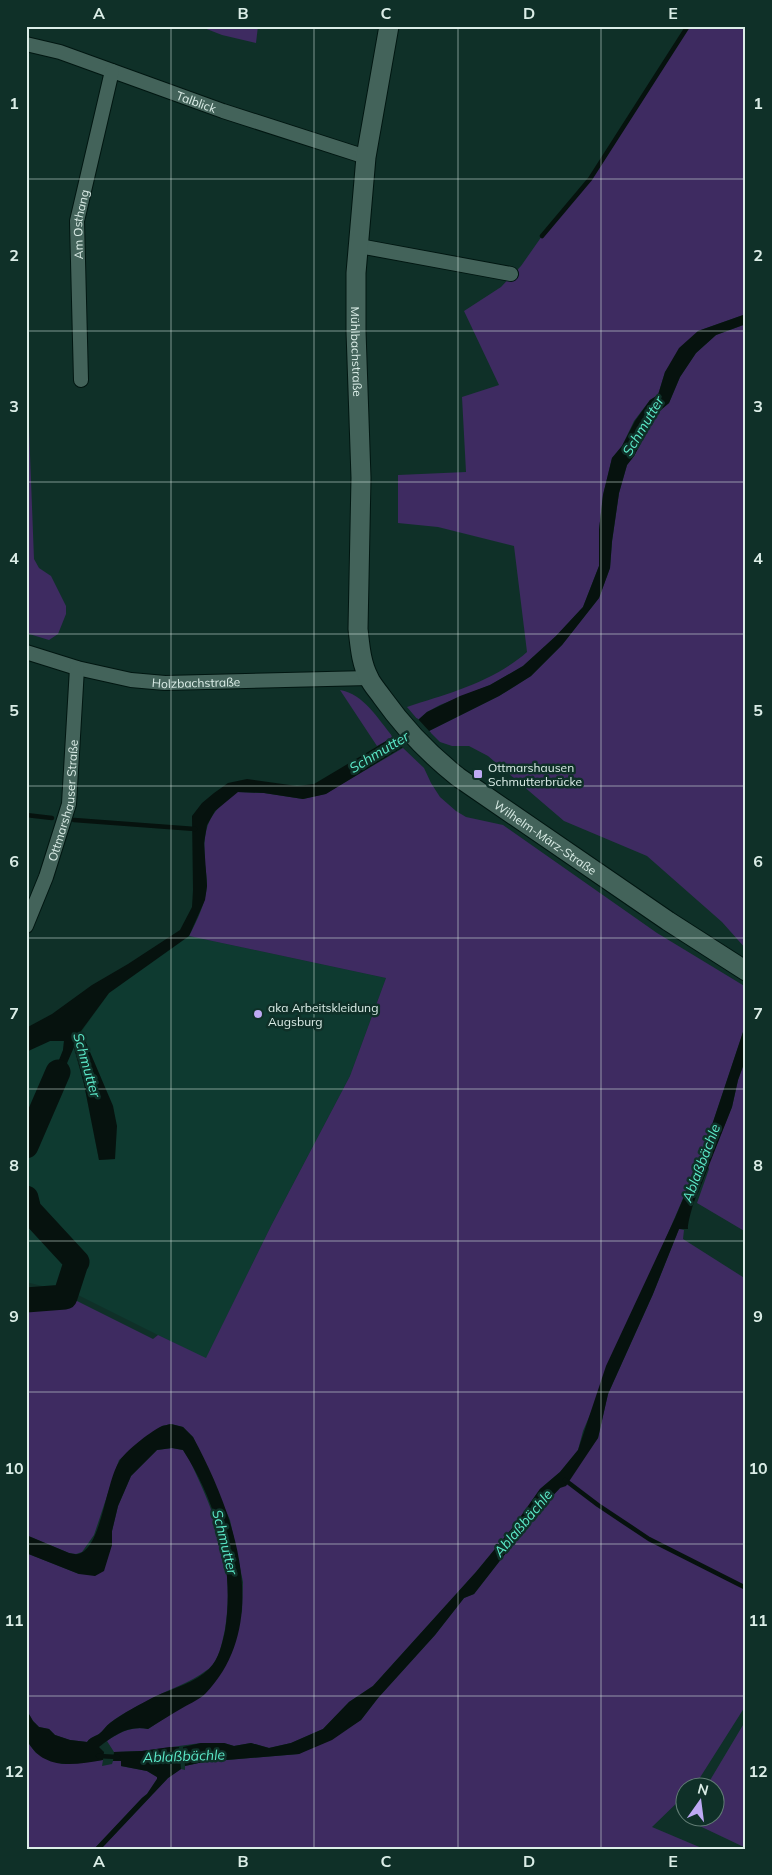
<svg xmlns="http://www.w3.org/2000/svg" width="772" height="1875" font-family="Mulish,sans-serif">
  <rect width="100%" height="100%" fill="#0f3028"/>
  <!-- built -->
  <path fill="#0e3a30" d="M189,936L386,978L350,1076L271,1226L206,1359L78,1295L26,1282V1052L50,1041L64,1040L63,1050L73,1046L84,1084L99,1160L115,1159L113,1106L81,1032L109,993Z"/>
  <!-- green -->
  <path fill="#3e2b61" d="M199,26H258L256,43L222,35Z
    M688,26H746V314L698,331L665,372L658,395L650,400L634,421L622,446L612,458L603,495L599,530V566L583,607L556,636L523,666L490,685L440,705L427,712L418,720L407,707C450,693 493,682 527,652L514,546L438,527L398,523V475L466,472L462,397L499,385L464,311L501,287L521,266L542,236L590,179Z
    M746,324V949L722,922L647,856L564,821L488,756L469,746H452L440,742L429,731L499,696L531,676L562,645L599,598L610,568L612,542L619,493L627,465L634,456L656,414L669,403L680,377L696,353L716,335Z
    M26,428H29L34,559L39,568L51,576L66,606V614L58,634L49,640L26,633Z
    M340,690C364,694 378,719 393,737L377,746Z
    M403,748L424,768L431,783L440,797L456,811L466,817L503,825L657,933L746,987V1023L703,1152L583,1431L578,1450L560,1472L540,1489L514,1526L476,1572L373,1686L349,1702L323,1729L291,1743L269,1748L251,1743L234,1746L224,1743H201L142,1751L114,1752L107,1741C120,1732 132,1726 148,1729L168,1716L228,1661L242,1611L243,1582L230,1520L193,1437L183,1427L171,1424L162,1426L119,1460L94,1535L82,1552L76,1554L69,1553L26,1535V1306L57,1308L67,1304L71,1298L153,1339L158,1335L206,1358L271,1226L350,1076L386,978L189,936C197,921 206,902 207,885C207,878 206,872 205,865C203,828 206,815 237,792L264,793L303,799L325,794Z
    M746,1058V1232L697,1203L709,1169L708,1166L732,1107L738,1080Z
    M679,1229L684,1230L683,1239L746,1279V1705L694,1787L684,1788V1796L652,1827L704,1849H101L168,1778L181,1769L185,1770V1766L203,1762L299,1754L348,1728L361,1720L378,1698L435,1635L464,1598L474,1594L541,1508L560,1488L598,1438L608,1394L653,1294Z
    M172,1448L183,1450L190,1461C217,1518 235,1565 225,1629C222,1643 219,1662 207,1670C190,1683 171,1688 153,1698C139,1705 123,1713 110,1723C106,1726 103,1731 99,1734C94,1737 91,1737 87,1742L70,1740L55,1735L49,1729L39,1727L33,1721L26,1709V1553L79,1574L112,1545V1531L118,1506L131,1476L157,1450Z
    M746,1720V1848L687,1820L688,1818H714V1788L706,1787Z
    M26,1740L36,1753L62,1764L103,1760L102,1766L112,1764L113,1761H121V1766L147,1771L157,1777V1779L147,1794L142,1798L94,1849H26Z"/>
  <!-- water -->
  <path fill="#06120e" d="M746,314V324L716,335L696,353L680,377L669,403L656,414L634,456L627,465L619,493L612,541L610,568L599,598L562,645L531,676L499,696L429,731L326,794L303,799L264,793L238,792L215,811L207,825L204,843L207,886L205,900L189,936L109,993L81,1031L113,1106L117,1126L115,1159L99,1160L84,1084L74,1047L49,1105L42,1102L63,1050L64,1041H50L26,1052V1028L52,1014L92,985L128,964L180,930L192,907L193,890L192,816L202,803L214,793L228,783L247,779L297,786L314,784L393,737L418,720L427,712L460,696L490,685L523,666L556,636L583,607L599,566V530L603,495L612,458L622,446L635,421L650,400L658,395L665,372L679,348L698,331Z
    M746,1023V1058L738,1080L732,1107L698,1193C695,1196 687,1224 688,1229H679L653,1294L608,1394L598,1438L566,1486L560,1488L541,1508L474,1594L464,1598L435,1635L378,1698L361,1720L332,1740L299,1754L203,1762L185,1766L183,1747L201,1743H224L234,1746L251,1743L269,1748L291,1743L323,1729L349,1702L373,1686L476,1572L514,1526L540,1489L560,1472L578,1450L606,1366L675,1218L703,1152Z
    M26,1291L50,1292L71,1298L67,1304L57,1308L26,1305Z
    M171,1424L183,1427L193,1437C233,1511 274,1621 206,1693C200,1699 191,1703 184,1707C172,1714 160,1721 148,1729C129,1725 114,1735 99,1747L104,1752L103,1760C74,1765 43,1771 27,1740C24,1736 26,1716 26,1709L33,1721L39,1727L49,1729L55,1735L70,1740L87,1742C91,1737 94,1737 99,1734C103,1731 106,1726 110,1723C122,1714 142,1703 156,1696C172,1689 196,1682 209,1669C219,1659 222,1644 225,1631C235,1568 217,1503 183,1450L172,1448L157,1450L131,1476L118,1506L112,1531V1545L104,1571L95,1576L79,1574L26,1553V1535L69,1553C73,1554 77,1555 81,1553C102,1543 106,1482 119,1462C125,1451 149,1433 160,1427C164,1425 168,1425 171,1424Z
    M170,1747H179L181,1769L168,1778L101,1849H94L142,1798L147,1794L157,1779V1777L147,1771L121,1766V1761H113L114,1752L142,1751Z"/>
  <!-- pier -->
  <path fill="#0f3028" d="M417,718L431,733L405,749L391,735Z"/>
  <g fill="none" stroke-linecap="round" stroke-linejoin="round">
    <!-- stream -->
    <path stroke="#06120e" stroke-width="4.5" d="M542,236L590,179L688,26
      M26,815L52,818
      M74,820L195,829
      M565,1480L598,1505L649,1539L746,1588
      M98,1756L118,1757"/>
    <!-- river -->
    <path stroke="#06120e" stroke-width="25" d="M26,1146L58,1072
      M26,1198L29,1210L77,1262
      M26,1300L65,1297L75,1266"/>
    <!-- street casing -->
    <g stroke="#011611" stroke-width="16">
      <g id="street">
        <path id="s1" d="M26,44L60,52L223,111L366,157"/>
        <path d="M359,246L511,274"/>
        <path id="s2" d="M81,380L77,221L112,71"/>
        <path id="s3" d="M26,652L77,668L131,680L165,683L369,678"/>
        <path id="s4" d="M26,926L46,877L69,804L77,668"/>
      </g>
    </g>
    <!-- secondary casing -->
    <g stroke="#011611" stroke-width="21">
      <g id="secondary">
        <path id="s5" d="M389,26L366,157L356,273V331L361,478L358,629C360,646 361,663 369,678C372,685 378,691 382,697C404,728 429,754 458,777L668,921L746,971"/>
      </g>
    </g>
    <!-- street -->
    <use href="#street" stroke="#43635a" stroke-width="14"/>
    <!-- secondary -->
    <use href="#secondary" stroke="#43635a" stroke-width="19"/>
  </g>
  <!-- grid -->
  <path fill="none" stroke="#dbede7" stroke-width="1" stroke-opacity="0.55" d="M171,26V1849M314,26V1849M458,26V1849M601,26V1849M26,179H746M26,331H746M26,482H746M26,634H746M26,786H746M26,938H746M26,1089H746M26,1241H746M26,1392H746M26,1544H746M26,1696H746"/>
  <!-- markers -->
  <g fill="#bea9f4" stroke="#0f3028" stroke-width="2">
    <rect x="473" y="769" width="10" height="10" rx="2.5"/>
    <circle cx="258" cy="1014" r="5"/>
  </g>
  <g text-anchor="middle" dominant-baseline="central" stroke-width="5" stroke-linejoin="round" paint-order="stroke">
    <!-- street labels -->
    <g font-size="12" fill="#dbede7" stroke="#0f3028">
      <text stroke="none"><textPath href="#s1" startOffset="180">Talblick</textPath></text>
      <text stroke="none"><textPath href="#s2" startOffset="156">Am Osthang</textPath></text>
      <text stroke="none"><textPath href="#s5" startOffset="328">Mühlbachstraße</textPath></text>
      <text stroke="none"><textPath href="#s3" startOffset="174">Holzbachstraße</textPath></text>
      <text stroke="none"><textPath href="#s4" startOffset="132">Ottmarshauser Straße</textPath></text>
      <text stroke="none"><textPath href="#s5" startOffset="896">Wilhelm-März-Straße</textPath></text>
    </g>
    <!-- poi labels -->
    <g font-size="12" fill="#dbede7" stroke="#0f3028" text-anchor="start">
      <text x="488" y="767">Ottmarshausen<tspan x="488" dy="14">Schmutterbrücke</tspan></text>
      <text x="268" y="1007">aka Arbeitskleidung<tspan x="268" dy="14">Augsburg</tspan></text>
    </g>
    <!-- water labels -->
    <g font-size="14" font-style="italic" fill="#5be8c8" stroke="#0f3028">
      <text transform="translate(643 426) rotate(-59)">Schmutter</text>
      <text transform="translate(379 752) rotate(-31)">Schmutter</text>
      <text transform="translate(87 1065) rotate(74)">Schmutter</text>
      <text transform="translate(701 1163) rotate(-69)">Ablaßbächle</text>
      <text transform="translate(523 1523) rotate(-50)">Ablaßbächle</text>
      <text transform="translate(225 1542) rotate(76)">Schmutter</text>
      <text transform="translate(184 1756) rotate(-2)">Ablaßbächle</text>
    </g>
  </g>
  <!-- border -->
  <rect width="772" height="1875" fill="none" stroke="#0f3028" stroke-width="55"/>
  <!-- north arrow -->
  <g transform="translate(700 1802) rotate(14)"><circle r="24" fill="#0f3028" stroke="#617c74"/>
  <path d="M0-4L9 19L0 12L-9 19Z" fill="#bea9f4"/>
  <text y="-8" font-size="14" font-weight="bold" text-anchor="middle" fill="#dbede7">N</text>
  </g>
  <rect x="28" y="28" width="716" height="1820" fill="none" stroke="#dbede7" stroke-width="2"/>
  <g font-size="16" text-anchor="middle" font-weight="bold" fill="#dbede7">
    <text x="99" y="19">A</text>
    <text x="243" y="19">B</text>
    <text x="386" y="19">C</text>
    <text x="529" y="19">D</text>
    <text x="673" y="19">E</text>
    <text x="14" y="109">1</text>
    <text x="758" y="109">1</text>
    <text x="14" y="261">2</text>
    <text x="758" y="261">2</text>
    <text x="14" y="412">3</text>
    <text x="758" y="412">3</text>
    <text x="14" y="564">4</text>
    <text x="758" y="564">4</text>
    <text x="14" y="716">5</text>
    <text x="758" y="716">5</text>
    <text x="14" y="867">6</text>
    <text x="758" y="867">6</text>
    <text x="14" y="1019">7</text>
    <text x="758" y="1019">7</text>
    <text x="14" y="1171">8</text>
    <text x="758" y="1171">8</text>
    <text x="14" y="1322">9</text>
    <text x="758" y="1322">9</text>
    <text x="14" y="1474">10</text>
    <text x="758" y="1474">10</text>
    <text x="14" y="1626">11</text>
    <text x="758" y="1626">11</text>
    <text x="14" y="1777">12</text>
    <text x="758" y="1777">12</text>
    <text x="99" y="1867">A</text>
    <text x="243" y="1867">B</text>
    <text x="386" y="1867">C</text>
    <text x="529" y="1867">D</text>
    <text x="673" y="1867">E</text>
  </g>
</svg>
